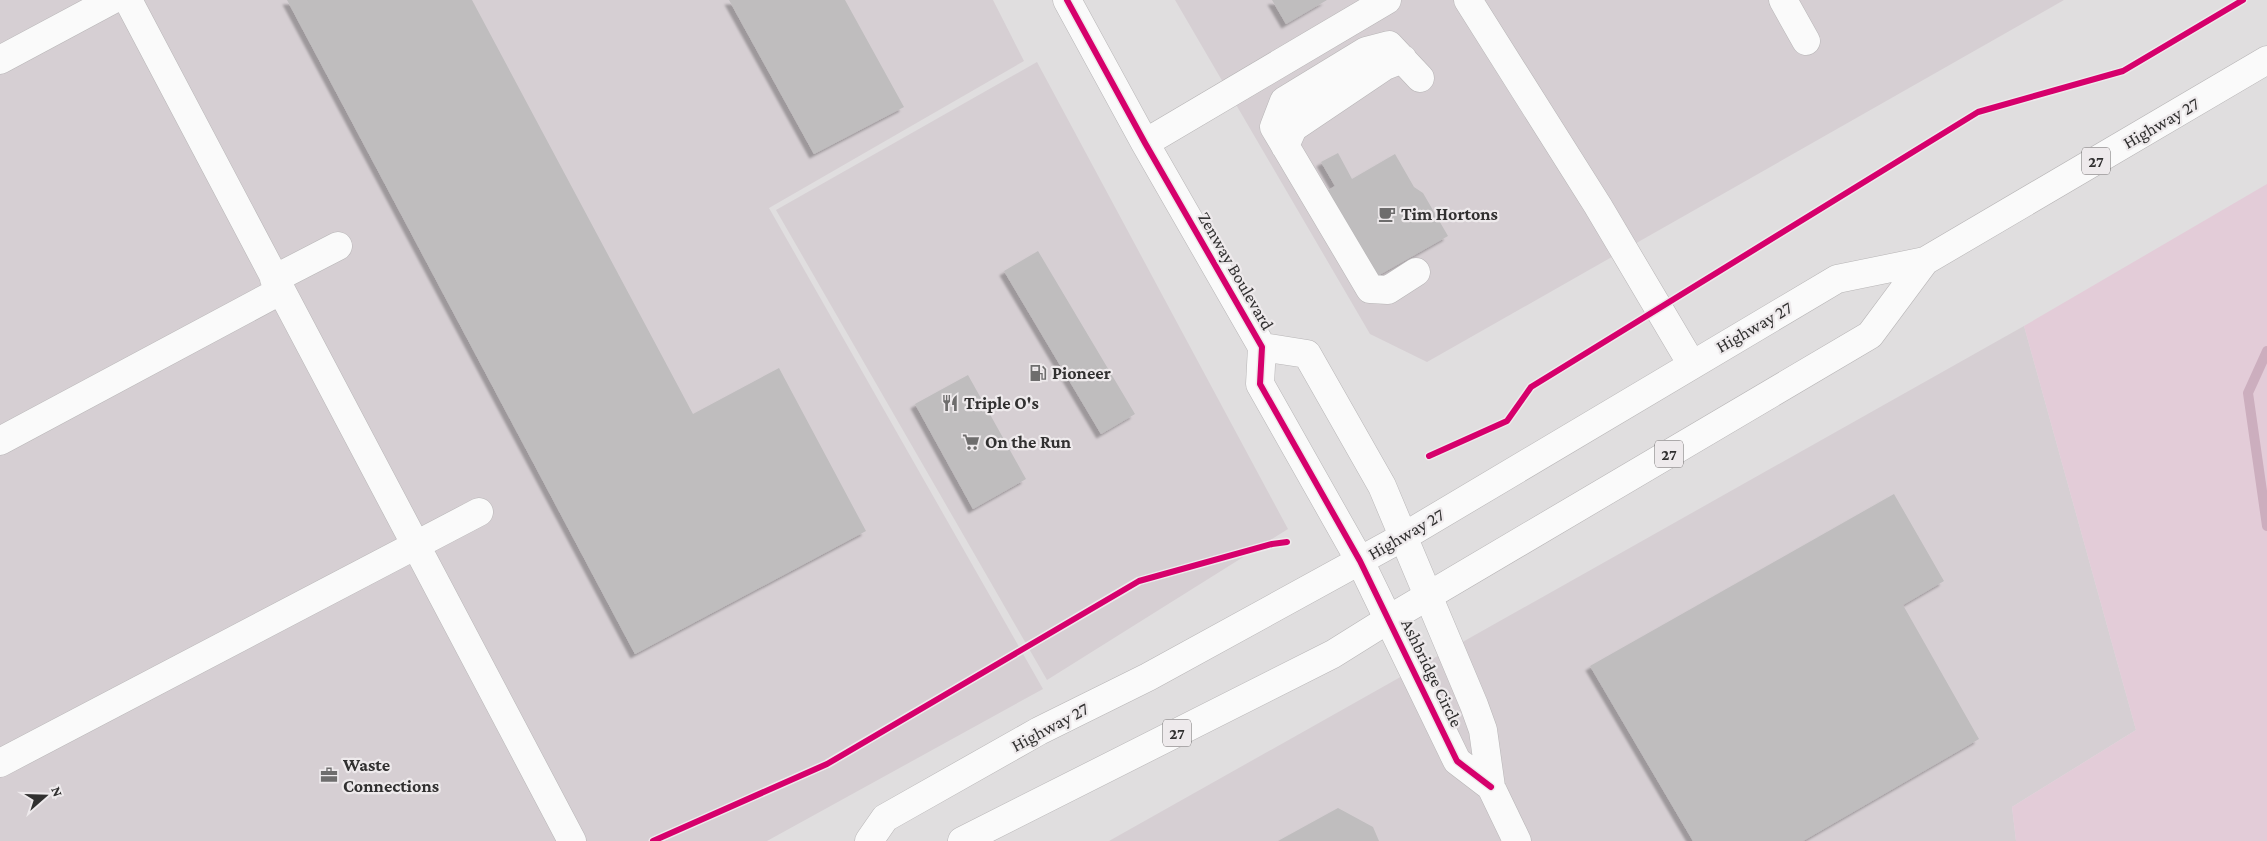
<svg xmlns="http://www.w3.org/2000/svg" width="2267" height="841" font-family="'Crimson Pro',serif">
  <defs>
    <filter id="shadow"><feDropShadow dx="-4.5" dy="4.5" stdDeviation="1" flood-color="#0004"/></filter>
  </defs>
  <rect width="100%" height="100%" fill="#e0dedf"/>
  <!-- built -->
  <path fill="#d6cfd3" d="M0,0H993L1024,61L769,208L1043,689L767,841H0Z
    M1175,0H2064L1427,362L1370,334Z
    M1037,62L1288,529L1047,680L776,210Z
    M2024,326L2136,730L2012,807L2016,841H1109Z"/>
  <!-- green -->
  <path fill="#e3ccd8" d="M2267,184V841H2016L2012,807L2136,730L2024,326Z"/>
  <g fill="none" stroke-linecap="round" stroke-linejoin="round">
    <!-- stream -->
    <path stroke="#ccaebe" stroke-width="10" d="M2267,351L2248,393L2267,526"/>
  </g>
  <!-- building -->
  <path fill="#bfbdbe" filter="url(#shadow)" d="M287,0H472L693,414L779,368L866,531L635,654Z
    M729,0H845L904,107L814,154Z
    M1272,0H1327L1286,24Z
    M1338,153L1352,179L1395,154L1414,187L1423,193L1448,236L1374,278L1325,192L1335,186L1321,162Z
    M1038,251L1135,414L1101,434L1004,271Z
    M968,375L1026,479L973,509L915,404Z
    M1894,494L1944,581L1903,605L1979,739L1803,841H1693L1590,666Z
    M1338,808L1373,827L1379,841H1278Z"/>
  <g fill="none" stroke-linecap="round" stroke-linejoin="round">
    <!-- minor casing -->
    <g stroke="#b7b5b6" stroke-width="29">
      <path id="minor" d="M128,0L572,841
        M1067,0L1145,143L1262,347L1260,384L1360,561L1457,761L1491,787
        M1468,0L1598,206L1691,363
        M1783,0L1806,41
        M0,60L112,0
        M1145,143L1387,0
        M1285,146L1293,128L1385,66L1403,59
        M1416,272L1388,290L1370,289L1274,127L1284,101L1366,51L1389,45L1420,78
        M274,279L338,246
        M1262,347L1307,354L1382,486L1474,705L1483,730L1491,787L1517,841
        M0,441L280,291
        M0,763L479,512"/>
    </g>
    <!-- major casing -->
    <g stroke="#b7b5b6" stroke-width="29">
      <path id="major" d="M869,841L885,818L1039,731L1148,677L1403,537L1837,279L1925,261L2267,60
        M962,841L1333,654L1389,619L1870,335L1925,261"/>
    </g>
    <!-- minor -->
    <use href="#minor" stroke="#fafafa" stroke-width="28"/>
    <!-- major -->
    <use href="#major" stroke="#fafafa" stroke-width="28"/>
    <!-- cycleway casing -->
    <g stroke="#eeeaec" stroke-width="9">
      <path id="cycleway" d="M1067,0L1145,143L1262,347L1260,384L1360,561L1457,761L1491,787
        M1429,456L1507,421L1531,387L1978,112L2123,71L2243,0
        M653,841L827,764L1139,581L1272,544L1287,542"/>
    </g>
    <!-- cycleway -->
    <use href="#cycleway" stroke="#d6006c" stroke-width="6"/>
  </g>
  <!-- icons -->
  <defs>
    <g id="cafe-bare" transform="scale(1.35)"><path d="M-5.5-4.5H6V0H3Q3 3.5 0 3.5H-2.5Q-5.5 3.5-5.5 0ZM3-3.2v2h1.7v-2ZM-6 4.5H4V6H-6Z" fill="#6e6d6d" stroke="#eeeaec" stroke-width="2.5" paint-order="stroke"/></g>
    <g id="fuel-bare" transform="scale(1.35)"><path d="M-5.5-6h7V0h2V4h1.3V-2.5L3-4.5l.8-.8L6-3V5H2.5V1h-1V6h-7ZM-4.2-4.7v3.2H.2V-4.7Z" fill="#6e6d6d" stroke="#eeeaec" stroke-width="2.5" paint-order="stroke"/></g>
    <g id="restaurant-bare" transform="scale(1.35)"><path d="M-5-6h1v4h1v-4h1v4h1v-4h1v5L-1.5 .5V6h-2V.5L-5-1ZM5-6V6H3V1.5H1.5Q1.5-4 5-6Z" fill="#6e6d6d" stroke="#eeeaec" stroke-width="2.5" paint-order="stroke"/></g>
    <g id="supermarket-bare" transform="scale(1.35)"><path d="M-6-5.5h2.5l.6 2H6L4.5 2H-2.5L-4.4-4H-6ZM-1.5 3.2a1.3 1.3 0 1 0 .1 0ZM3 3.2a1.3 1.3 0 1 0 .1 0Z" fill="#6e6d6d" stroke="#eeeaec" stroke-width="2.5" paint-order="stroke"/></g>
    <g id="office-bare" transform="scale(1.35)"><path d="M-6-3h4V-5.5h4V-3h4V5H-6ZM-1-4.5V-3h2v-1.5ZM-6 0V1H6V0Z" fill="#6e6d6d" stroke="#eeeaec" stroke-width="2.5" paint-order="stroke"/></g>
  </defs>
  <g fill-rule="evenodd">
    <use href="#cafe-bare" x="1387" y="214"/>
    <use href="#fuel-bare" x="1038" y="373"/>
    <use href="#restaurant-bare" x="950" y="403"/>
    <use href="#supermarket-bare" x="971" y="442"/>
    <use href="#office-bare" x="329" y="775"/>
  </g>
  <g text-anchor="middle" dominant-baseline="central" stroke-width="4.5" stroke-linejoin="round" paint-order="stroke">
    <!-- shield labels -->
    <g fill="#eeeaec" stroke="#6a6868" stroke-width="1">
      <rect x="2082" y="147.5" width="28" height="27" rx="4"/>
      <rect x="1655" y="440.5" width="28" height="27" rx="4"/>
      <rect x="1163" y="719.5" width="28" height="27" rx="4"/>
    </g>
    <g font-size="16" font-weight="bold" fill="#313030">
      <text x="2096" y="161">27</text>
      <text x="1669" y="454">27</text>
      <text x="1177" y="733">27</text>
    </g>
    <!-- street labels -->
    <g font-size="18" fill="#313030" stroke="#eeeaec">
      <text transform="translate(2161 123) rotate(-30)">Highway 27</text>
      <text transform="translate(1236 271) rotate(60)">Zenway Boulevard</text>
      <text transform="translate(1754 327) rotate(-30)">Highway 27</text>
      <text transform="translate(1406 534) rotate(-30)">Highway 27</text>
      <text transform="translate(1432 673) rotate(64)">Ashbridge Circle</text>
      <text transform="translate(1050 727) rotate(-28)">Highway 27</text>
    </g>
    <!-- poi labels -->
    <g font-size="18" font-weight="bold" fill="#313030" stroke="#eeeaec" text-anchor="start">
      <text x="1401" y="214">Tim Hortons</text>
      <text x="1052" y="373">Pioneer</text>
      <text x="964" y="403">Triple O's</text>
      <text x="985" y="442">On the Run</text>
      <text x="343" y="765">Waste<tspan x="343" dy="21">Connections</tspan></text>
    </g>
  </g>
  <!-- north arrow -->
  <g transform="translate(45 796) rotate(70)" stroke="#eeeaec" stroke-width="4" paint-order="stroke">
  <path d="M0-4L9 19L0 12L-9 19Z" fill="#313030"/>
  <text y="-8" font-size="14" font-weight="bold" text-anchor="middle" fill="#313030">N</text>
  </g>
</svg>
